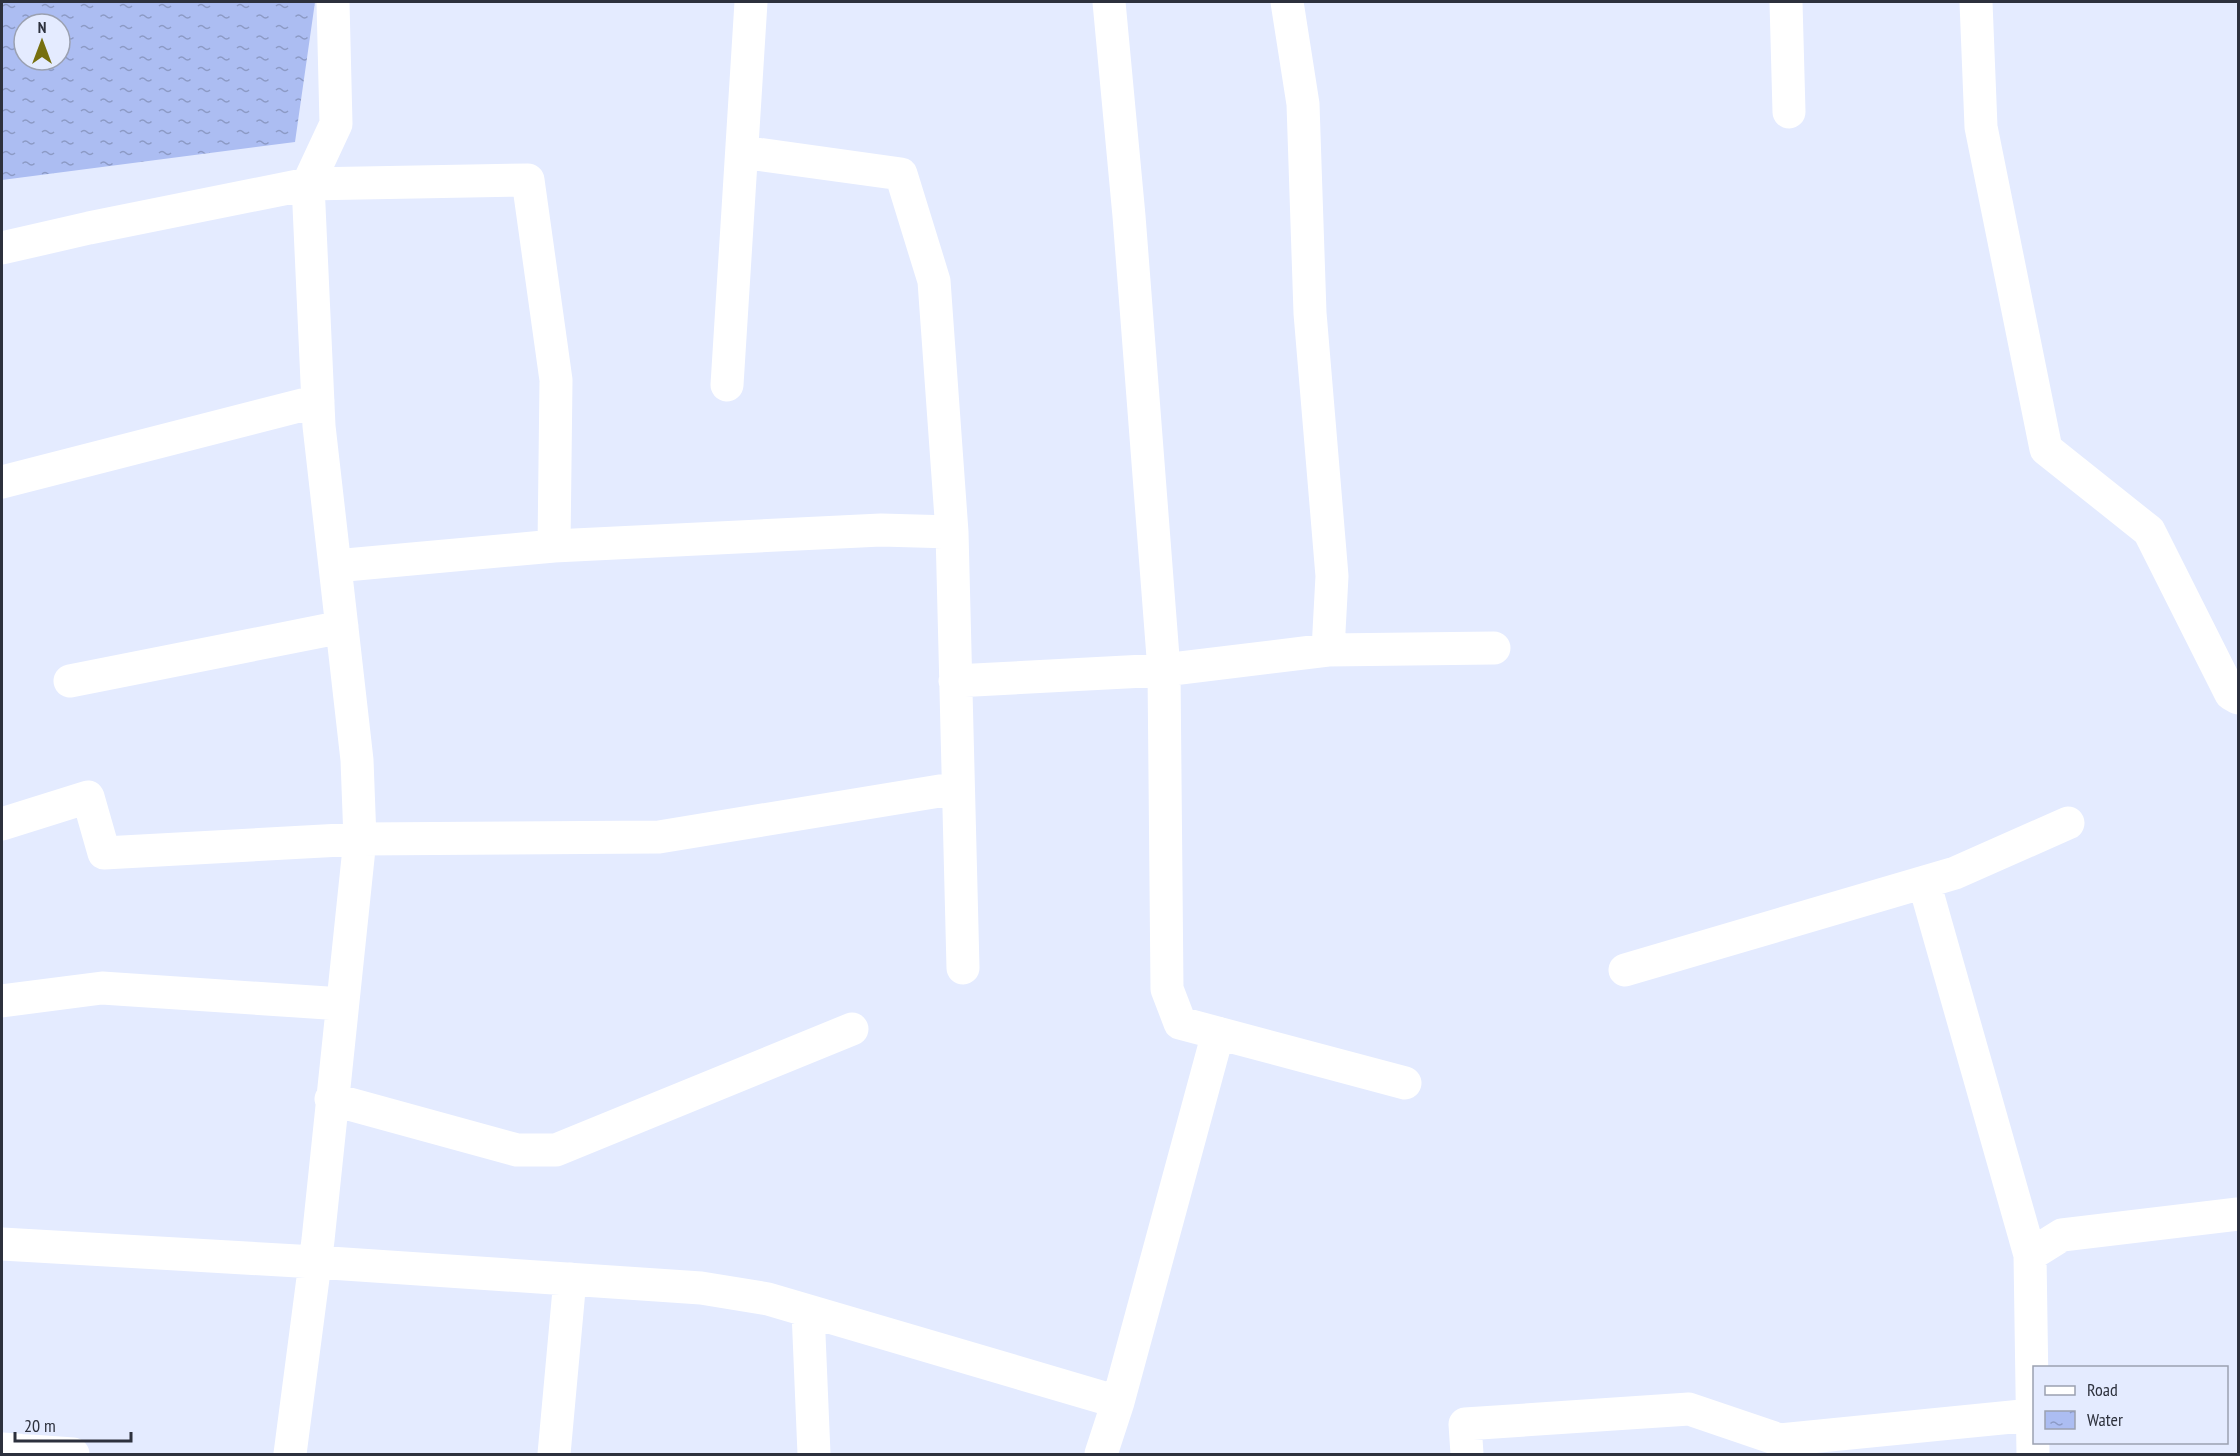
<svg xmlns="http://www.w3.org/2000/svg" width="2240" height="1456" font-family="'PT Sans Narrow',sans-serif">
  <defs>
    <pattern id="water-ripples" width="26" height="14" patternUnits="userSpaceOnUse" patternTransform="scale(1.5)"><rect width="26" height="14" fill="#acbdf2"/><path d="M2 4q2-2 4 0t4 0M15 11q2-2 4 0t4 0" fill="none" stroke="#8c9ac5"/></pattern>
  </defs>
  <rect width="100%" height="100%" fill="#e4ebff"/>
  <!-- water -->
  <path fill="url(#water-ripples)" fill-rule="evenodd" d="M2,2H315L295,142L2,180ZM24,24H60V60H24Z"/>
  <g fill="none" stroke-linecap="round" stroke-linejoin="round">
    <!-- street -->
    <path stroke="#fff" stroke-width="33" d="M1109,2L1129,216L1164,670L1167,989L1180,1023L1405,1083
      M1287,2L1303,104L1310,313L1332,576L1328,650
      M1786,2L1789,112
      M1976,2L1981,127L2046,449L2149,531L2231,694L2238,698
      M742,152L901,174L934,281L952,532L963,968
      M2,248L89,228L308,184L336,124L333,2
      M727,385L751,2
      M2,482L318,401
      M335,566L554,546L881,530L952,532
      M70,681L342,627
      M955,681L1164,670L1328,650L1494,648
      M2,824L88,797L104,853L360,839L659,837L958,788
      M1924,882L2030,1255
      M1625,970L1955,873L2068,823
      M2,1001L102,988L342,1004
      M331,1099L517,1150H556L852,1029
      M2,1244L315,1262L701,1288L768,1299L1118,1402
      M808,1311L814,1454
      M2,1449L73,1454
      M290,1454L318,1240L360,839L357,760L319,426L308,184L528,180L556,380L554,546
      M554,1454L570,1279
      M1101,1454L1118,1402L1218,1033
      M1467,1454L1465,1424L1689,1409L1780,1440L2032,1415
      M2033,1454L2030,1255L2062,1235L2238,1214"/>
  </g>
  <!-- border -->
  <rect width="2240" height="1456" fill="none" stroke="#2d313d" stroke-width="6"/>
  <!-- legend -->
  <rect x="2033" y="1366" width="195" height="78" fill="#e4ebff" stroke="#9ba1b1" stroke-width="1.5"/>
  <rect x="2045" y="1386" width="30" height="9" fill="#ffffff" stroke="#9ba1b1" stroke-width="1.5"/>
  <text x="2087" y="1396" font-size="18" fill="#2d313d">Road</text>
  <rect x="2045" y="1411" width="30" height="18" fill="url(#water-ripples)" stroke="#9ba1b1" stroke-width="1.5"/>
  <text x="2087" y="1426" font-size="18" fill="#2d313d">Water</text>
  <!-- north arrow -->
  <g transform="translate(42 42)"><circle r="28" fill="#e4ebff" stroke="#9ba1b1" stroke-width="1.5"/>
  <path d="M0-4.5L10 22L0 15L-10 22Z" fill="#766f0f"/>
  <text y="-9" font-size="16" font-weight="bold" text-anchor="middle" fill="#2d313d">N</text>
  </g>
  <!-- scale -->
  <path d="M15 1432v9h116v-9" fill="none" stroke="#2d313d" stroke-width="3"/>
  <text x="24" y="1432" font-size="18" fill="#2d313d" stroke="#e4ebff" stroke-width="4.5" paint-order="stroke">20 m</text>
</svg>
